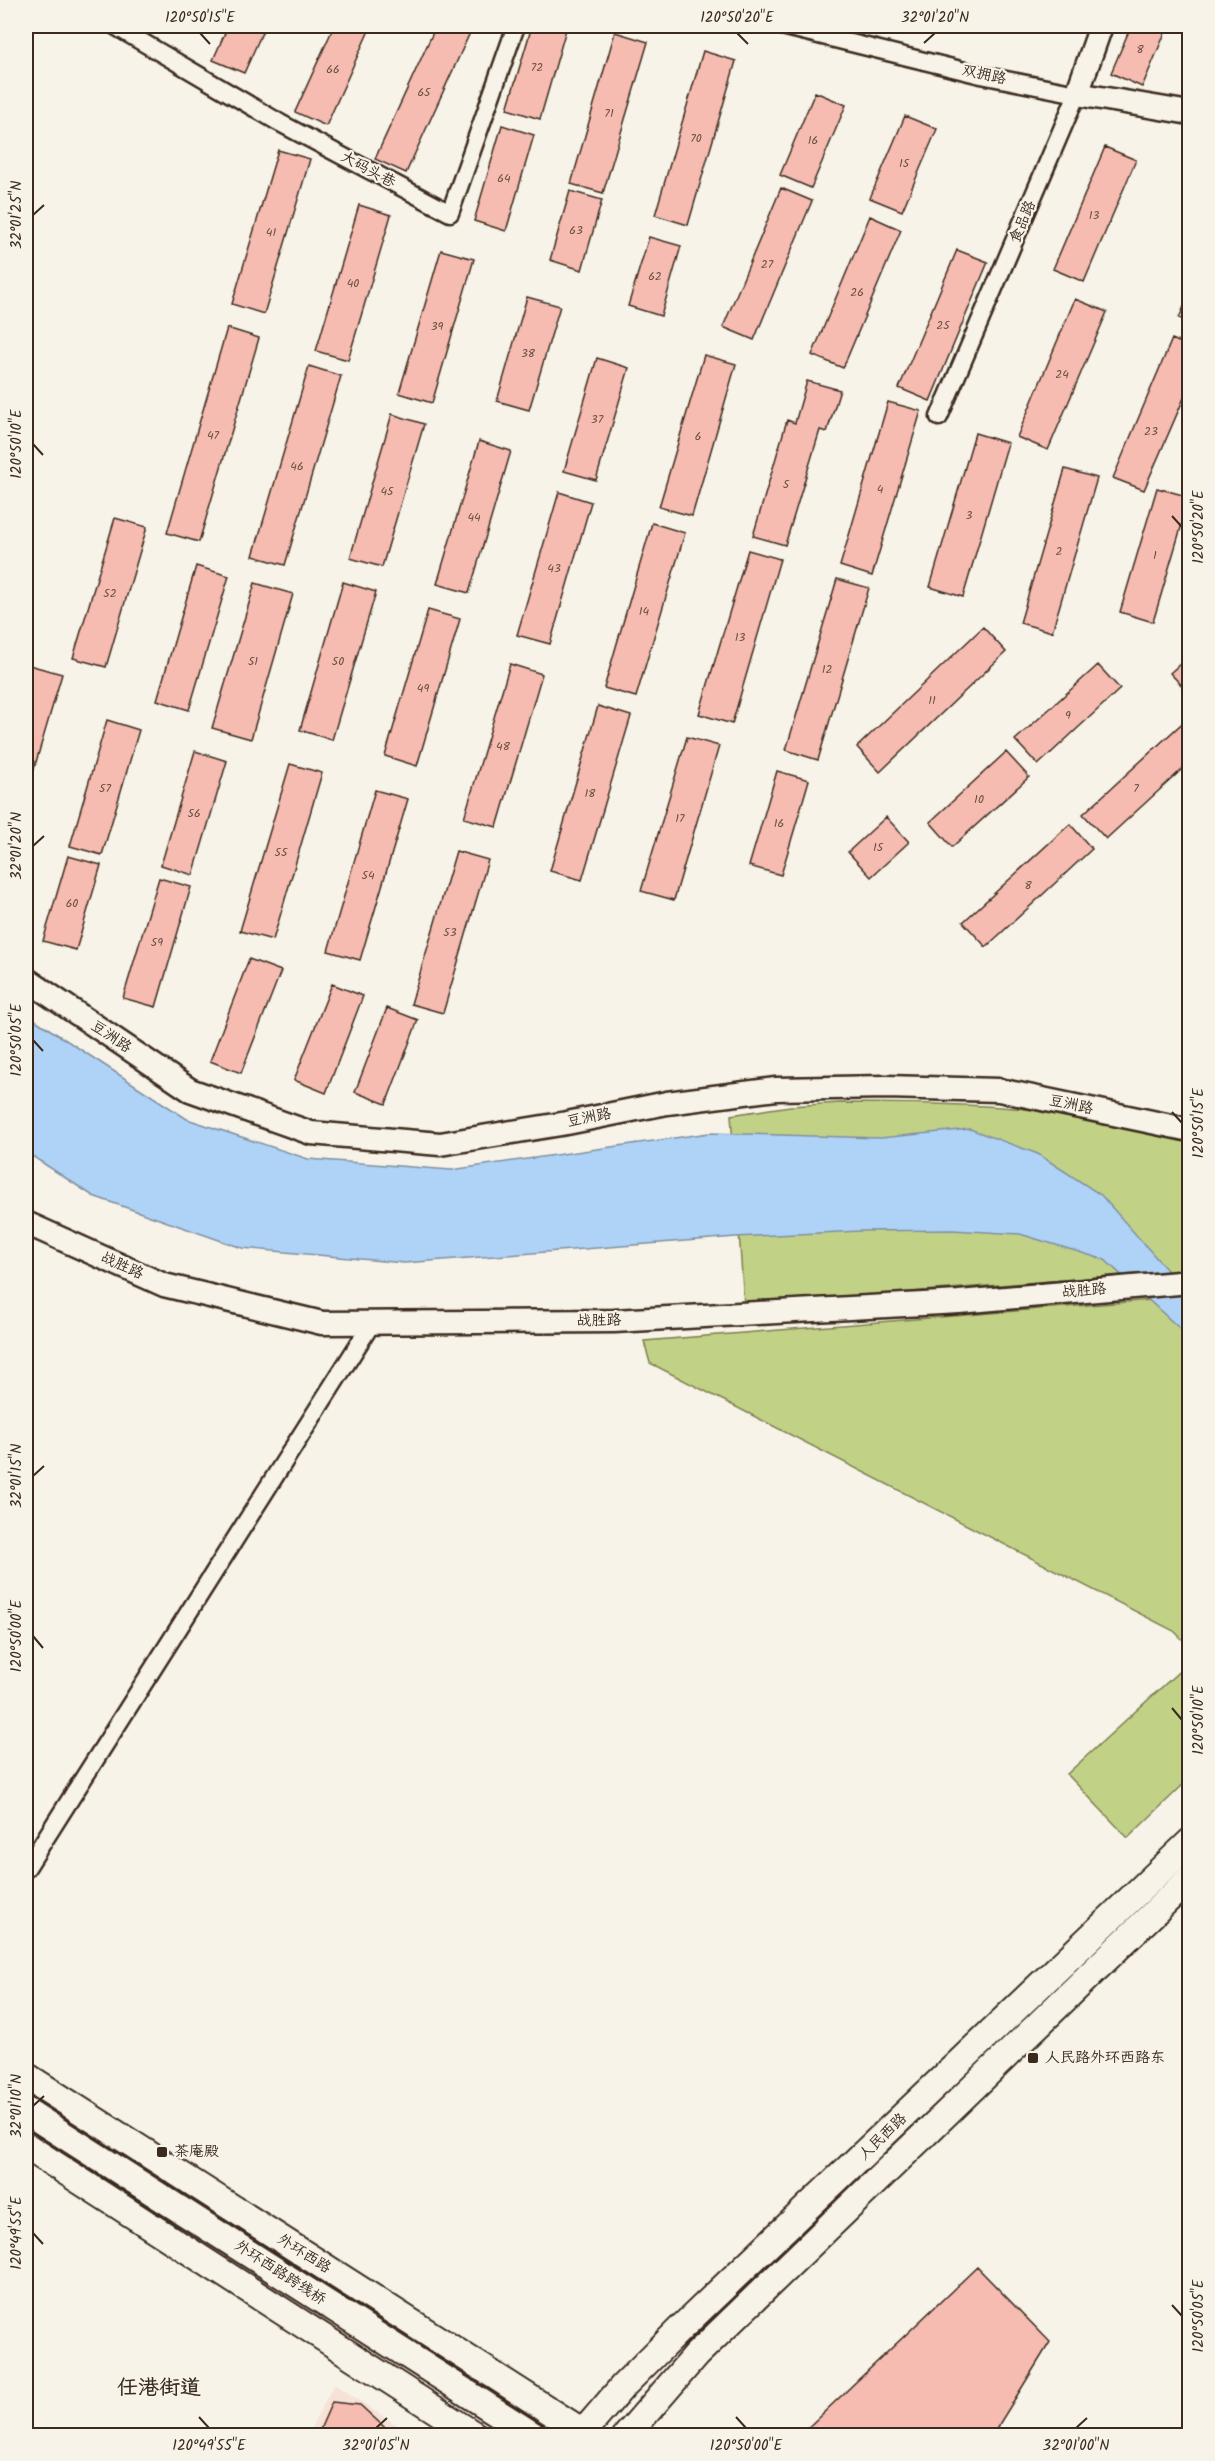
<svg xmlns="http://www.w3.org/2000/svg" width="1215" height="2461" font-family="Kalam,'LXGW WenKai TC',sans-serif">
  <rect width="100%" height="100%" fill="#f7f3e8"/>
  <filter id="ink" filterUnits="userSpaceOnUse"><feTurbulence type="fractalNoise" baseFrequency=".0167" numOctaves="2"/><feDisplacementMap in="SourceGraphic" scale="12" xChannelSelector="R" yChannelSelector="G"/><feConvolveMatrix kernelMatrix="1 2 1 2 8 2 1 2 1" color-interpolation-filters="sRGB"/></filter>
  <g filter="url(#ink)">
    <!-- built -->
    <path fill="#f7e2d8" d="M334,2384L412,2435L307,2436Z"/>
    <!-- green -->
    <path fill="#c1d286" stroke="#7e7e52" stroke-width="1.5" d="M841,1103C931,1103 1021,1104 1109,1120C1136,1125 1163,1132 1189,1138V1270L744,1305L731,1115L790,1106Z
      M1189,1297V1653L1188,1645L1174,1631L650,1363L644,1341Z
      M1189,1656V1779L1128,1838L1067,1774L1186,1665Z"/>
    <!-- water -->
    <path fill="#aed3f7" stroke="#808fa0" stroke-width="1.5" d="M26,1014L187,1119L308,1159L451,1170L709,1133L880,1138L970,1129L1038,1154L1101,1195L1189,1295V1337L1105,1260L1020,1234L952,1230L861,1231L736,1237L404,1263L242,1248L93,1196L26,1152Z"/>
    <!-- building -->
    <path fill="#f6bcb1" stroke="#3b2a1e" stroke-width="1.5" d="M228,26H265L244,73L213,60Z
      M334,26H371L326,126L295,112Z
      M436,26H473L406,173L375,159Z
      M532,26H567L540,119L507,109Z
      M1131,26H1168L1142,87L1111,73Z
      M615,32L648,42L603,193L571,184Z
      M703,51L736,61L688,225L655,215Z
      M815,92L846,105L811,188L780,175Z
      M905,116L937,129L902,211L870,198Z
      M502,125L534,135L506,231L474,221Z
      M1105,147L1136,160L1084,282L1053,269Z
      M278,150L310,159L264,314L232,304Z
      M781,188L812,201L754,340L723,327Z
      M570,191L602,200L582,270L550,260Z
      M359,205L391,215L348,360L316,351Z
      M870,216L901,230L843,368L812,355Z
      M649,237L681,246L661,316L628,306Z
      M441,250L474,259L432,403L399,393Z
      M957,250L988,262L930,401L899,388Z
      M1190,293V322L1179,318Z
      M527,297L560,306L529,410L497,401Z
      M1075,299L1107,312L1048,450L1017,437Z
      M227,328L259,338L199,542L167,533Z
      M1172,339L1190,347V384L1144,490L1113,478Z
      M704,355L736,364L692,516L659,507Z
      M597,358L629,368L596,480L564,471Z
      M309,366L341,376L285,565L253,556Z
      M807,381L840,390L827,432L820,430L785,545L753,536L787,420L795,423Z
      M888,402L921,411L872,576L840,566Z
      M392,414L424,424L382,567L350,558Z
      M975,433L1008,443L963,597L930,587Z
      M479,441L511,451L469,593L437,584Z
      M1065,469L1097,478L1052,632L1020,623Z
      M1157,488L1190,497L1153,622L1120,612Z
      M559,492L591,502L550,644L517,635Z
      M115,518L147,527L106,667L73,658Z
      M652,523L685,533L636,697L604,688Z
      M748,550L780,559L732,724L699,714Z
      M196,566L229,576L189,710L157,700Z
      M837,579L869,588L818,760L786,750Z
      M343,582L376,592L332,740L300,730Z
      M255,583L293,594L251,739L212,728Z
      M428,610L460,619L417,766L385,756Z
      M983,627L1006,652L880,772L857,747Z
      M1190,655V694L1170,673Z
      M510,664L542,674L497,827L464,818Z
      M29,665L62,674L26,796V677Z
      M1098,665L1120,689L1038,765L1015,740Z
      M598,706L631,716L582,880L550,871Z
      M1190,716V762L1106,839L1083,814Z
      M107,720L139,730L102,855L70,846Z
      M687,737L719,746L674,900L641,891Z
      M195,751L227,761L193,875L161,865Z
      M1006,752L1029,777L952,847L930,822Z
      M290,764L322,773L273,940L240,931Z
      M777,771L809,780L781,875L749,866Z
      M375,790L408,799L360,960L328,951Z
      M886,817L909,842L871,877L848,852Z
      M1070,824L1092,849L986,947L963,922Z
      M456,851L488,860L443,1013L411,1004Z
      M68,856L101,865L76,950L43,941Z
      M159,878L191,887L156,1007L123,998Z
      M249,959L281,971L241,1073L210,1061Z
      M332,984L363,996L326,1093L294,1080Z
      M387,1008L418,1020L386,1104L355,1092Z
      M977,2267L1050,2342L992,2436H799Z
      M332,2402L360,2405L394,2436H317Z"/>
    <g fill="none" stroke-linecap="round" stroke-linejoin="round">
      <!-- street casing -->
      <g stroke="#3b2a1e" stroke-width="21">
        <path id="street" d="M115,26L280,123L450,213L516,26
          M782,26L981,75L1077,94L939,417
          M26,1869L372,1323"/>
      </g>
      <!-- secondary casing -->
      <g stroke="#3b2a1e" stroke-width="27">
        <path id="secondary" d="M1101,26L1077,94L1190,113
          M26,979L190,1090L311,1133L440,1144L567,1123L667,1103L776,1089L886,1087L999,1090L1190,1130
          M26,1223L164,1285L322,1323L614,1321L959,1302L1190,1282"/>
      </g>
      <!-- primary casing -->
      <g stroke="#3b2a1e" stroke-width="30">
        <path id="primary" d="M26,2076L589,2436
          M26,2111L534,2436
          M26,2146L476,2436
          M580,2436L623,2386L682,2327L1190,1842
          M626,2436L696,2355L1190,1878"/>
      </g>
      <!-- street -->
      <use href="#street" stroke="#f7f3e8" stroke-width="16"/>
      <!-- secondary -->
      <use href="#secondary" stroke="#f7f3e8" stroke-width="22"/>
      <!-- primary -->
      <use href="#primary" stroke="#f7f3e8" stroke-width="26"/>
    </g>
  </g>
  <!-- ticks -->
  <path fill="none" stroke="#3b2a1e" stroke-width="2" d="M200,33L210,44M737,33L748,44M924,43L935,33M33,215L44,205M33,444L43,455M1172,516L1182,527M33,846L44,836M33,1040L43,1051M1172,1112L1182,1123M33,1476L44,1466M33,1636L43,1648M1172,1708L1182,1720M33,2106L44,2096M33,2233L43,2244M1172,2305L1182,2316M199,2417L209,2428M736,2417L746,2428M376,2428L387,2418M1076,2428L1087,2418"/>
  <!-- markers -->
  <g fill="#3b2a1e" stroke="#f7f3e8" stroke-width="2">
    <rect x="1027" y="2052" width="12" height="12" rx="3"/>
    <rect x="156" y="2146" width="12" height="12" rx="3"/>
  </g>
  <g text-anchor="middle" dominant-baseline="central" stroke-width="4.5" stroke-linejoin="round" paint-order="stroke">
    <!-- number labels -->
    <g font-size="12" fill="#6a4e43">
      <text x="1140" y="49">8</text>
      <text x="537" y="67">72</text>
      <text x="333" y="69">66</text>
      <text x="424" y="92">65</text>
      <text x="609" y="113">71</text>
      <text x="696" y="138">70</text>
      <text x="813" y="140">16</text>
      <text x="904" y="163">15</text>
      <text x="504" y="178">64</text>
      <text x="1094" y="215">13</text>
      <text x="576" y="230">63</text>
      <text x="271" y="232">41</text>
      <text x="767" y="264">27</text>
      <text x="655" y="276">62</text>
      <text x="353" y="283">40</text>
      <text x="857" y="292">26</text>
      <text x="943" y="325">25</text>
      <text x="437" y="326">39</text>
      <text x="528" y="353">38</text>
      <text x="1062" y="374">24</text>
      <text x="597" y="419">37</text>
      <text x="1151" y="431">23</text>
      <text x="213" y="435">47</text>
      <text x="698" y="436">6</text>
      <text x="297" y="466">46</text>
      <text x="786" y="484">5</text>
      <text x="880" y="489">4</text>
      <text x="387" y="491">45</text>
      <text x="969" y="515">3</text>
      <text x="474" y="517">44</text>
      <text x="1059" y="551">2</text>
      <text x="1155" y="555">1</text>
      <text x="554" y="568">43</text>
      <text x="110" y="593">52</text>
      <text x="644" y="611">14</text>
      <text x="740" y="637">13</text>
      <text x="253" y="661">51</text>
      <text x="338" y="661">50</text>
      <text x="827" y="669">12</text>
      <text x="423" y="688">49</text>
      <text x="932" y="700">11</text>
      <text x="1068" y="715">9</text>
      <text x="503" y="746">48</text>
      <text x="105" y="788">57</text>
      <text x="1136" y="788">7</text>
      <text x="590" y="793">18</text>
      <text x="979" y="799">10</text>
      <text x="194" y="813">56</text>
      <text x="680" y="818">17</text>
      <text x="779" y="823">16</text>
      <text x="878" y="847">15</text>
      <text x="281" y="852">55</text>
      <text x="368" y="875">54</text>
      <text x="1028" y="885">8</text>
      <text x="72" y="903">60</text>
      <text x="450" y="932">53</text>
      <text x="157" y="942">59</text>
    </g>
    <!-- street labels -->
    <g font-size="15" fill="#3b2a1e" stroke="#f7f3e8">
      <text transform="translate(984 75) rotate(12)">双拥路</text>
      <text transform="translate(368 170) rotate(28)">大码头巷</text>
      <text transform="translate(1023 222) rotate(-67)">食品路</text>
      <text transform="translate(111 1037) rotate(34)">豆洲路</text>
      <text transform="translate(1071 1105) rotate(12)">豆洲路</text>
      <text transform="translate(589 1118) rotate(-11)">豆洲路</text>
      <text transform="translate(122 1266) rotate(24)">战胜路</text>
      <text transform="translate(1084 1291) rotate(-5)">战胜路</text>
      <text transform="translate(599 1321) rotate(-1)">战胜路</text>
      <text transform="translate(883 2137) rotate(-44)">人民西路</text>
      <text transform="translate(304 2254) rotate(32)">外环西路</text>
      <text transform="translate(280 2273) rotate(33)">外环西路跨线桥</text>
    </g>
    <!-- poi labels -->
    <g font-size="15" fill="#3b2a1e" stroke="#f7f3e8" text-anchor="start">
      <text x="1045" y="2058">人民路外环西路东</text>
      <text x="174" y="2152">茶庵殿</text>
    </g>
    <!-- district labels -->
    <g font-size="21" font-weight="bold" fill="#3b2a1e" stroke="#f7f3e8">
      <text x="159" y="2388">任港街道</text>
    </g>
  </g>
  <!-- margin -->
  <rect width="1215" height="2461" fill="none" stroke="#f7f3e8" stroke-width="66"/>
  <rect x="33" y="33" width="1149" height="2395" fill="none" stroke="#3b2a1e" stroke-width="2"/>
  <g font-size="15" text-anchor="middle" fill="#3b2a1e">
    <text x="200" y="22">120°50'15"E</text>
    <text x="737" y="22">120°50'20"E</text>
    <text x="935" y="22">32°01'20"N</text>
    <text transform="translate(16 215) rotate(-90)" y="5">32°01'25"N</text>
    <text transform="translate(16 444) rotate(-90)" y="5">120°50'10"E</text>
    <text transform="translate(1198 527) rotate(-90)" y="5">120°50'20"E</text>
    <text transform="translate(16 846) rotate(-90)" y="5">32°01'20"N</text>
    <text transform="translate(16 1040) rotate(-90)" y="5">120°50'05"E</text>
    <text transform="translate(1198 1123) rotate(-90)" y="5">120°50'15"E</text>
    <text transform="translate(16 1476) rotate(-90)" y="5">32°01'15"N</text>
    <text transform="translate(16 1636) rotate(-90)" y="5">120°50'00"E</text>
    <text transform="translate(1198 1720) rotate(-90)" y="5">120°50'10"E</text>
    <text transform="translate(16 2106) rotate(-90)" y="5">32°01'10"N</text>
    <text transform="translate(16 2233) rotate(-90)" y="5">120°49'55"E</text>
    <text transform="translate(1198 2316) rotate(-90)" y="5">120°50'05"E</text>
    <text x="209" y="2450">120°49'55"E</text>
    <text x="376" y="2450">32°01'05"N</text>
    <text x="746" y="2450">120°50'00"E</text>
    <text x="1076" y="2450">32°01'00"N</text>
  </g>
</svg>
